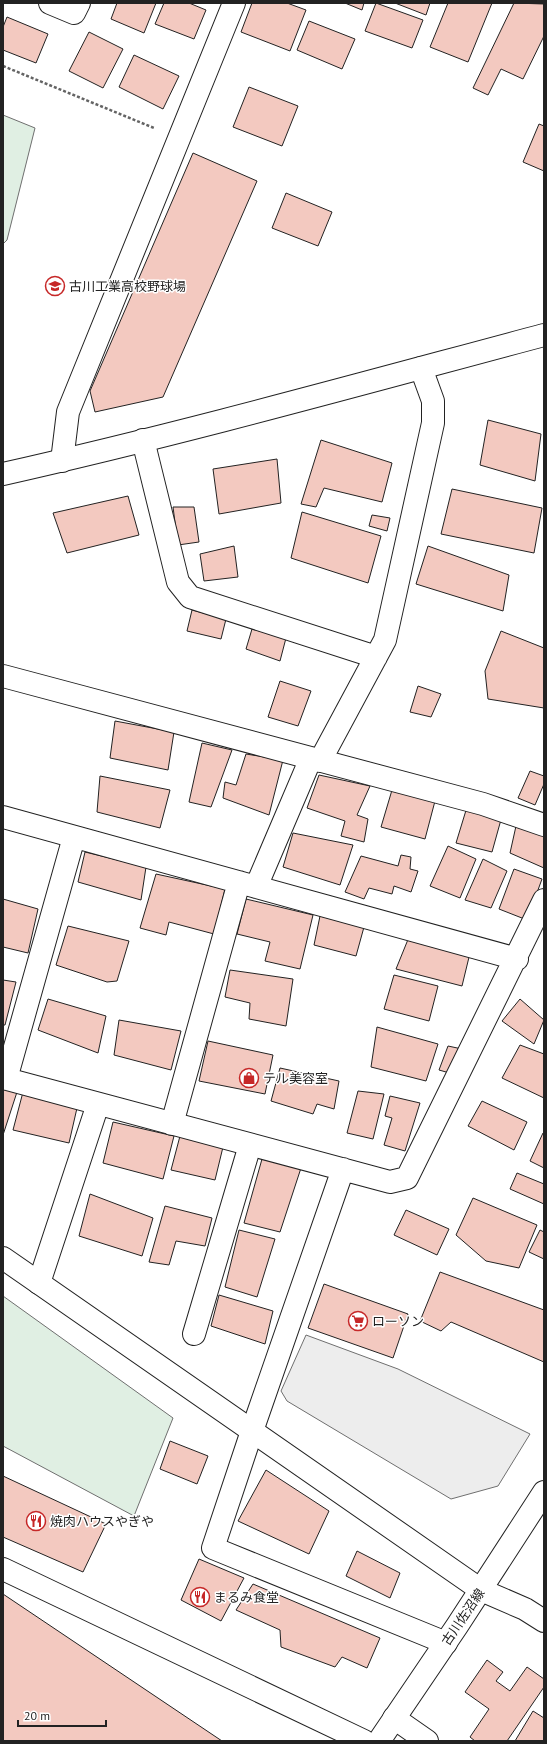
<svg xmlns="http://www.w3.org/2000/svg" width="547" height="1744" font-family="'PT Sans','Noto Sans JP',sans-serif">
  <rect width="100%" height="100%" fill="#fff"/>
  <!-- green -->
  <path fill="#e0efe3" stroke="#6f6f6f" d="M3,115L35,128L7,240L3,244Z
    M3,1296L173,1418L134,1516L3,1446Z"/>
  <!-- parking -->
  <path fill="#ededed" stroke="#6f6f6f" d="M306,1335L398,1369L530,1434L498,1486L451,1499L287,1401L281,1391Z"/>
  <!-- building -->
  <path fill="#f3c9c0" stroke="#222" d="M117,3H156L144,33L111,19Z
    M164,3H189L206,10L194,39L155,24Z
    M252,3H287L306,10L290,51L241,32Z
    M345,3H364L362,10Z
    M376,3L423,20L412,48L365,31Z
    M395,3H430L426,15Z
    M448,3H492L468,62L430,47Z
    M514,3L544,4V36L523,79L501,69L488,95L473,88Z
    M7,17L48,34L36,63L3,50V27Z
    M309,21L355,39L342,69L297,50Z
    M89,32L123,49L103,88L69,71Z
    M134,55L179,76L163,109L119,87Z
    M249,87L298,106L282,146L233,127Z
    M539,124L544,126V171L523,162Z
    M193,153L257,181L163,397L95,412L90,391Z
    M286,193L332,212L318,246L272,228Z
    M488,420L541,434L535,481L480,465Z
    M321,440L392,463L382,502L324,488L316,507L301,504Z
    M277,459L281,503L219,514L213,469Z
    M452,489L542,508L534,553L441,534Z
    M128,496L139,535L67,553L53,513Z
    M173,507H194L199,542L178,545Z
    M302,512L381,536L368,583L291,558Z
    M372,515L390,518L387,531L369,526Z
    M234,546L238,577L204,581L200,554Z
    M428,546L509,575L503,611L416,584Z
    M192,610L226,619L221,639L187,631Z
    M252,629L286,638L280,661L246,649Z
    M501,631L544,648V708L488,699L485,671Z
    M280,681L311,691L298,726L268,717Z
    M418,686L441,694L431,717L410,712Z
    M115,721L174,732L168,770L110,758Z
    M202,743L232,750L211,807L189,802Z
    M246,754L283,760L269,815L223,798L225,782L236,785Z
    M530,771L544,776V784L535,805L518,798Z
    M319,775L370,786L357,815L368,819L364,842L341,836L345,821L307,808Z
    M100,776L170,790L160,828L97,812Z
    M392,790L435,801L425,839L381,827Z
    M467,807L502,816L492,852L456,843Z
    M516,826L544,834V868L510,853Z
    M293,833L353,845L340,885L283,867Z
    M448,846L476,859L460,898L430,886Z
    M85,852L146,867L141,900L78,882Z
    M401,855L411,857L410,869L418,871L411,892L394,886L392,894L369,888L364,899L345,892L361,856L398,866Z
    M483,859L507,871L491,908L465,900Z
    M514,869L542,879L527,920L499,909Z
    M156,874L225,889L214,934L169,922L166,935L140,928Z
    M3,899L38,909L28,953L3,947Z
    M246,899L313,915L300,969L265,961L270,942L237,934Z
    M320,916L364,927L356,956L314,945Z
    M68,926L129,941L117,981L107,982L56,965Z
    M409,937L470,953L462,986L396,969Z
    M230,970L293,979L286,1026L249,1019L250,1003L225,997Z
    M394,975L438,986L429,1021L384,1009Z
    M3,980L16,982L5,1025H3Z
    M48,999L106,1016L98,1053L38,1030Z
    M520,999L544,1020L534,1044L502,1021Z
    M119,1020L181,1031L171,1070L114,1055Z
    M377,1027L438,1044L426,1081L371,1067Z
    M208,1041L273,1055L265,1094L199,1081Z
    M520,1045L544,1054V1098L502,1078Z
    M448,1046L462,1049L453,1074L439,1070Z
    M280,1068L339,1081L334,1109L317,1104L313,1114L271,1101Z
    M3,1089L17,1092L3,1135Z
    M358,1091L384,1094L373,1139L347,1133Z
    M23,1092L77,1108L69,1143L13,1130Z
    M390,1096L420,1103L405,1151L384,1145L392,1118L385,1116Z
    M482,1101L527,1122L514,1150L468,1126Z
    M113,1122L174,1136L163,1179L103,1163Z
    M543,1133L544,1134V1168L530,1161Z
    M180,1136L223,1147L215,1180L171,1170Z
    M262,1159L301,1168L280,1232L244,1223Z
    M517,1173L544,1184V1204L510,1189Z
    M90,1194L153,1218L142,1256L79,1236Z
    M473,1198L537,1225L519,1268L486,1261L456,1235Z
    M165,1206L212,1218L205,1246L176,1241L169,1265L149,1262Z
    M406,1210L449,1229L437,1255L394,1235Z
    M239,1230L275,1239L257,1297L225,1287Z
    M540,1230L544,1232V1259L529,1252Z
    M440,1272L544,1310V1362L451,1322L441,1331L420,1321Z
    M324,1284L408,1314L393,1358L308,1328Z
    M219,1295L273,1311L265,1344L211,1326Z
    M170,1441L208,1456L197,1484L160,1469Z
    M266,1470L329,1511L309,1554L238,1521Z
    M3,1476L106,1524L83,1572L3,1537Z
    M357,1551L400,1573L390,1598L346,1576Z
    M199,1559L244,1578L221,1621L181,1600Z
    M253,1584L380,1638L367,1668L342,1657L335,1667L281,1647L280,1630L236,1610Z
    M3,1594L222,1741H3Z
    M487,1660L503,1672L496,1681L510,1691L527,1667L544,1679V1687L507,1741H475L470,1737L489,1709L465,1692Z
    M533,1711L544,1718V1741H515Z"/>
  <g fill="none" stroke-linecap="round" stroke-linejoin="round">
    <!-- minor casing -->
    <g stroke="#222" stroke-width="24">
      <path id="minor" d="M50,3L74,13L79,3
        M143,440L178,582L190,597L376,657
        M62,461L68,412L234,3
        M3,676L483,804L544,825
        M320,761L385,640L433,423V401L421,368
        M3,817L517,959
        M256,887L311,758
        M3,1078L390,1182L407,1178L544,900
        M6,1079L74,837
        M172,1124L239,882
        M343,1169L252,1431L213,1548L446,1643
        M39,1283L98,1104
        M194,1334L250,1145
        M3,1569L364,1741
        M394,1718L427,1741"/>
    </g>
    <!-- tertiary casing -->
    <g stroke="#222" stroke-width="24">
      <path id="tertiary" d="M3,474C185,433 364,383 544,335
        M3,1258L481,1590L525,1609L544,1621"/>
    </g>
    <!-- primary casing -->
    <g stroke="#222" stroke-width="24">
      <path id="primary" d="M379,1741L457,1626L544,1492"/>
    </g>
    <!-- path -->
    <path stroke="#646464" stroke-width="2.5" stroke-dasharray="3 2" stroke-linecap="butt" d="M3,66L154,128"/>
    <!-- minor -->
    <use href="#minor" stroke="#fff" stroke-width="22"/>
    <!-- tertiary -->
    <use href="#tertiary" stroke="#fff" stroke-width="22"/>
    <!-- primary -->
    <use href="#primary" stroke="#fff" stroke-width="22"/>
  </g>
  <!-- icons -->
  <defs>
    <g id="school-ring" transform="scale(1)"><circle r="9.5" fill="#fff" stroke="#c62828" stroke-width="1.5"/><path d="M0-5L7-2L0 1L-7-2ZM-4 1L0 2.5L4 1V4Q0 6-4 4Z" fill="#c62828"/></g>
    <g id="shop-ring" transform="scale(1)"><circle r="9.5" fill="#fff" stroke="#c62828" stroke-width="1.5"/><path d="M-5-2.5h2.3a2.7 3.5 0 0 1 5.4 0H5L5.5 6h-11ZM-1.5-2.5h3a1.5 2.3 0 0 0-3 0Z" fill="#c62828"/></g>
    <g id="supermarket-ring" transform="scale(1)"><circle r="9.5" fill="#fff" stroke="#c62828" stroke-width="1.5"/><path d="M-6-5.5h2.5l.6 2H6L4.5 2H-2.5L-4.4-4H-6ZM-1.5 3.2a1.3 1.3 0 1 0 .1 0ZM3 3.2a1.3 1.3 0 1 0 .1 0Z" fill="#c62828"/></g>
    <g id="restaurant-ring" transform="scale(1)"><circle r="9.5" fill="#fff" stroke="#c62828" stroke-width="1.5"/><path d="M-5-6h1v4h1v-4h1v4h1v-4h1v5L-1.5 .5V6h-2V.5L-5-1ZM5-6V6H3V1.5H1.5Q1.5-4 5-6Z" fill="#c62828"/></g>
  </defs>
  <g fill-rule="evenodd">
    <use href="#school-ring" x="55" y="286"/>
    <use href="#shop-ring" x="249" y="1078"/>
    <use href="#supermarket-ring" x="358" y="1321"/>
    <use href="#restaurant-ring" x="36" y="1521"/>
    <use href="#restaurant-ring" x="200" y="1597"/>
  </g>
  <g text-anchor="middle" dominant-baseline="central" stroke-width="3" stroke-linejoin="round" paint-order="stroke">
    <!-- poi labels -->
    <g font-size="13" fill="#222" stroke="#fff" text-anchor="start">
      <text x="69" y="286">古川工業高校野球場</text>
      <text x="263" y="1078">テル美容室</text>
      <text x="372" y="1321">ローソン</text>
      <text x="50" y="1521">焼肉ハウスやぎや</text>
      <text x="214" y="1597">まるみ食堂</text>
    </g>
    <!-- street labels -->
    <g font-size="13" fill="#222" stroke="#fff">
      <text transform="translate(463 1617) rotate(-56)">古川佐沼線</text>
    </g>
  </g>
  <!-- border -->
  <rect width="547" height="1744" fill="none" stroke="#222222" stroke-width="8"/>
  <!-- scale -->
  <path d="M18 1720v6h88v-6" fill="none" stroke="#222222" stroke-width="2"/>
  <text x="24" y="1720" font-size="12" fill="#222222" stroke="#ffffff" stroke-width="3" paint-order="stroke">20 m</text>
</svg>
